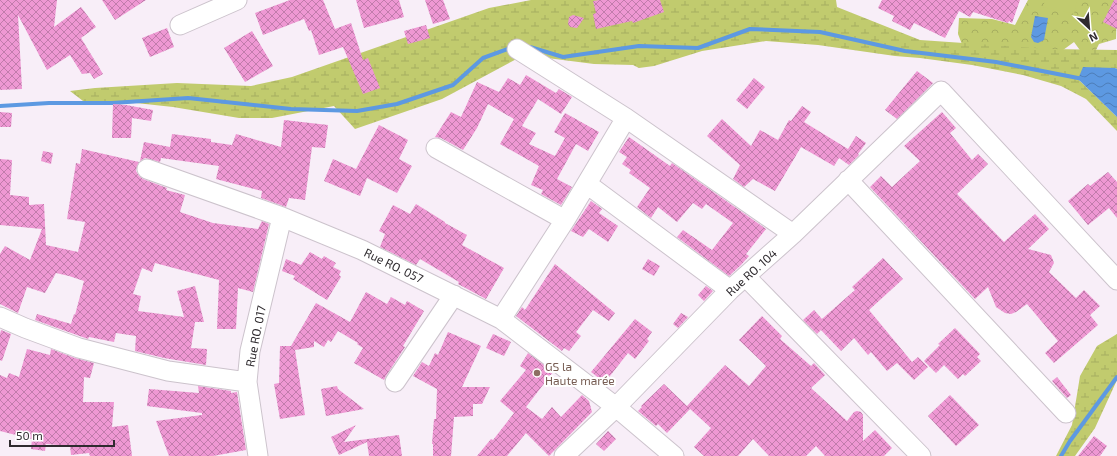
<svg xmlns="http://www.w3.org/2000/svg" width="1117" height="456" font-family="'Exo 2',sans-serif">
  <defs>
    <pattern id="forest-crowns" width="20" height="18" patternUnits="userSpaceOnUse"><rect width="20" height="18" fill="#c1cb6e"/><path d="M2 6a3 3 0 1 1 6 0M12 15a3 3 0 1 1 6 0" fill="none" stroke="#a6ae60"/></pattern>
    <pattern id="wetland-marsh" width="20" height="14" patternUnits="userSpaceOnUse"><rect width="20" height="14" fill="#c1cb6e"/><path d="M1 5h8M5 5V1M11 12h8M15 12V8" fill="none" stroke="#a6ae60"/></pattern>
    <pattern id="water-waves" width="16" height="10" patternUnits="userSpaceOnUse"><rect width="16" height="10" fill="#5d99e2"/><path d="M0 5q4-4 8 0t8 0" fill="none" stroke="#4d7db8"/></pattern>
    <pattern id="building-cross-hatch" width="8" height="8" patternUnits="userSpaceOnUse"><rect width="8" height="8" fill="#ee98d3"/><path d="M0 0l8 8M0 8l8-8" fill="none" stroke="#c17cac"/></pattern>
  </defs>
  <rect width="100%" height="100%" fill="#f8eef8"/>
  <!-- forest -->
  <path fill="url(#forest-crowns)" d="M1028,0H1117L1116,39L1099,44L1094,54L1082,53L1074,42L1059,53L965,52L958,34L959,18L992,19L1015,25Z"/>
  <!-- wetland -->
  <path fill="url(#wetland-marsh)" d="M531,0H836L837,7L920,40L1050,49L1117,50V69L1115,68L1078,79L1117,117V131L1086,99L1061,86L1023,75L972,65L920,58L895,56L818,45L766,41L702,51L654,66L639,68L633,65L594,64L524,55L442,99L355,129L334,106L272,118H239L173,107L136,103L87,104L70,91L95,88L177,83L251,86L292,77L489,8Z
    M1117,334V380L1095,428L1075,456H1056L1072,425L1080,376L1097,346Z"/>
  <!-- pitch -->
  <path fill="#c1cb6e" d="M1045,0H1077L1074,14L1043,7Z"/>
  <!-- water -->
  <path fill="url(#water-waves)" d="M1035,16L1048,18L1044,40L1038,43L1034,42L1031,37Z
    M1083,67L1115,68L1117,69V117L1078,79Z"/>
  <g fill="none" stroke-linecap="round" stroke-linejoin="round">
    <!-- stream -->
    <path stroke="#5d99e2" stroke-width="4" d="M530,47L563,57L639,46L698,48L750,29L820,32L905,51L996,62L1083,79
      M0,106L49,103H112L188,98L291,109L357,111L397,104L453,85L483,58L513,47
      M1061,456L1070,441L1117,377"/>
  </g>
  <!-- building -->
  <path fill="url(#building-cross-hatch)" d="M0,0H57L54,27L81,7L96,27L81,38L103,74L94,79L90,73L82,74L70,55L47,70L18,15L22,89L0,90Z
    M102,0H146L115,20Z
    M290,0H323L335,29L351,23L363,60L368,58L380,88L363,94L343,47L319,55L311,30L309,31L304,19L263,35L255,13Z
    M356,0H399L404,17L364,28Z
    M425,0H443L450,19L433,24Z
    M599,0H660L664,12L633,23L632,21L596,29L593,14L596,13L593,1Z
    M882,0H1020L1012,23L1009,21L1008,23L973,12L970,17L959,11L945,38L914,23L910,30L892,21L894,16L878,8Z
    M1114,0H1117V29L1103,22Z
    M573,15L584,18L577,28L570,27L568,24L569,17Z
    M426,25L430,38L408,44L404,31Z
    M167,28L174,47L150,57L142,38Z
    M252,31L273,66L245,82L224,48Z
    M917,71L933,83L897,119L885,110Z
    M526,75L556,93L559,89L572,97L561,114L538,99L522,126L536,133L529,144L555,156L565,138L554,132L565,113L599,132L588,151L576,144L557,179L572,187L561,205L541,194L543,190L531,185L539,166L500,144L514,119L488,104L477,128L463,150L441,138L435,137L451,112L461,117L477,82L499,92L508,78L520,85Z
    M754,78L765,87L747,109L736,100Z
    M113,104L126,105L153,110L151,121L132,118L131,138H112Z
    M802,106L811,112L804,122L848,149L856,136L866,143L858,154L859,155L849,165L839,158L834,166L801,147L775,191L753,179L744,187L733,179L740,165L707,136L722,119L751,146L760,130L778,140L789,120L791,121Z
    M0,112L12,113L11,127H0Z
    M942,112L956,128L950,133L972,160L978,154L988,164L957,194L1004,242L1035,214L1049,229L1028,249L1051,255L1054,263L1049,272L1076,298L1084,290L1100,306L1090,315L1098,325L1054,363L1045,353L1058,341L1027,304L1016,312L1011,314L1005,313L996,307L988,287L975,299L870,187L881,176L892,187L920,161L904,146Z
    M284,120L328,125L325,148L312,147L305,200L289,198L286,207L261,198L262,191L216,179L219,166L161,158L160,162L145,158L140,161L144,142L170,147L172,134L211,139V142L232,145L236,134L281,147Z
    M379,125L408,140L399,159L412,166L397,193L367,178L360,196L324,181L333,159L356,169Z
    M629,137L670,166L672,163L766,229L746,254L749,256L741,265L729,276L677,237L683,230L712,250L733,223L706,204L702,209L693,203L677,222L658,207L651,218L637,207L650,188L629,173L631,170L622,164L627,157L619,152Z
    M82,149L139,162L137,166L136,171L139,176L143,179L167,188L166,190L185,195L180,212L213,223L258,229L262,221L269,224L253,292L238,288L236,329H217L219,280L155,263L152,272L142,268L133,294L141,296L138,311L184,317L177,291L195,286L204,322H195L191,348L207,349L206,365L164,358L135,351L136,336L116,333L114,342L89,337L88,339L35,320L37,314L71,324L74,314L75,315L84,281L69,276L56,273L45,293L27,287L18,313L0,304V254L5,246L30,260L42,229L0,225V159L12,160L10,195L29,197V205L44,204L46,245L78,252L85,222L67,219L76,163L80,164Z
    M43,151L53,153L51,164L41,161Z
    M1108,172L1117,182V218L1109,208L1088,225L1068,201L1088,184L1090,186Z
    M591,201L602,209L599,213L618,226L608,242L589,229L583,237L571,231Z
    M416,204L445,222V223L467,235L462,245L504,268L486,299L458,284L459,282L420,259L416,265L380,247L385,234L379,231L393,205L410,214Z
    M310,252L322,259L324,256L336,263L333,267L341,271L339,275L341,277L327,300L293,279L295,276L282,271L286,259L301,265Z
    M883,258L903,279L869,310L912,362L918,357L928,367L914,380L897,363L887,371L871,352L868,355L854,338L841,351L821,330L817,334L803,320L814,310L822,319L855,290L852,287Z
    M648,259L660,266L654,276L642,269Z
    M555,264L615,313L609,321L593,310L576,332L581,336L569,351L564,348L562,351L516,316L522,307L525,310Z
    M706,286L713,291L704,301L698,295Z
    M366,292L387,304L391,297L405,305L407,301L424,311L403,346L405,347L386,376L384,380L354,363L363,348L357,344L358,343L338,331L331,342L328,340L324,347L314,341V347L295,350L305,415L280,419L274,384L279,383L280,346H291L316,303L350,322Z
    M681,313L688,317L678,328L673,324Z
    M762,316L782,336L780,339L811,366L814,363L825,375L811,388L847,421L854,412L857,411L861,412L863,415V441L875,430L892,448L884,456H825L816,446L806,456H769L753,439L738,456H704L694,447L711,428L689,408L690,409L667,433L658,424L656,426L638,411L642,407L641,406L664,384L687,406L725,365L749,386L766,366L739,340Z
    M635,319L652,332L647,339L649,341L635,359L628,353L606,381L602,377L600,379L591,372Z
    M955,328L980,354L977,357L981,361L965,376L963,374L958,379L944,365L936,373L924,361L940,345L938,344Z
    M1,330L11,334L2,361L0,360V334Z
    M448,332L481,346L462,387H490L482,404H473V416L454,417L451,456H433V444H432L434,419H436L437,389L413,376L422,362L429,366L435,353L438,355Z
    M493,334L511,342L504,356L486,348Z
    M27,349L50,355L51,349L75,358L94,363L90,378L84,377L83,402H114L112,427L128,425L132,456H90L89,453L71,455L70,446L46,444L45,451L31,449L32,439L0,431V375L7,378L9,373L19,377Z
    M528,353L553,372L526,407L542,419L552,407L561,417L582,395L589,401L592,412L549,456L526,433L507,456H477L491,439L493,440L514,413L500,401L526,370L520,366Z
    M1057,377L1071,395L1067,398L1052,381Z
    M198,386L231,391V393L237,392L246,450L213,456H169L156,421L202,415V413L147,406L149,389L199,393Z
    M337,386L338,389L364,409L326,416L321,389Z
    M950,395L979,425L956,446L928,416Z
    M356,425L344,442L399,435L402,456H369L367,442L339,455L331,437Z
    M608,431L616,439L604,451L596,444Z
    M1094,436L1107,446L1100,456H1078Z"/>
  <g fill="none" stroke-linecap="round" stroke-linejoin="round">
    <!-- minor casing -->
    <g stroke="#ccc3cc" stroke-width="21">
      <path id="minor" d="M180,25L237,0
        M517,49L626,118L793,234
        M436,148L565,220
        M147,169L282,217L362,250L501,319L616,407L674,456
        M848,180L1066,413
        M587,184L730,290
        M746,277L921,456
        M0,317L25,328L79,348L168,371L247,382
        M501,319L565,220L626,118
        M395,382L454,295
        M258,456L247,382L250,351L282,217
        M564,456L616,407L730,290L793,234L941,91L1117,280"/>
    </g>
    <!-- minor -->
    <use href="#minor" stroke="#fff" stroke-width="19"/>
  </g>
  <!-- markers -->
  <circle fill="#8d6e63" stroke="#fff" stroke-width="1.5" cx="537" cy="373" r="4"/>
  <g text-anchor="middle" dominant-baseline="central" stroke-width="4" stroke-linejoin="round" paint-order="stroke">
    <!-- street labels -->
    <g font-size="12" fill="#2f2b2f" stroke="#fff">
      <text transform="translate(394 265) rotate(26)">Rue RO. 057</text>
      <text transform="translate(751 272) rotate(-42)">Rue RO. 104</text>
      <text transform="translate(255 336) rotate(-79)">Rue RO. 017</text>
    </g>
    <!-- education labels -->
    <g font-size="12" fill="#785e54" stroke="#fff" text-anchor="start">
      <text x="545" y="366">GS la<tspan x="545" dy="14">Haute marée</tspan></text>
    </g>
  </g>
  <!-- north arrow -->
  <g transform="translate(1089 28) rotate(154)" stroke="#ffffff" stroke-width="3" paint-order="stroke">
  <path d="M0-3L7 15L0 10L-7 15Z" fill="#2f2b2f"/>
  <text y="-6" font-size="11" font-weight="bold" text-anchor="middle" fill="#2f2b2f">N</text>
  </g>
  <!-- scale -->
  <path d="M10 440v6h104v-6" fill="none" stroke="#2f2b2f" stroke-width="2"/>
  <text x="16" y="440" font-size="12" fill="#2f2b2f" stroke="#ffffff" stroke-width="3" paint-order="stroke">50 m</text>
</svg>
